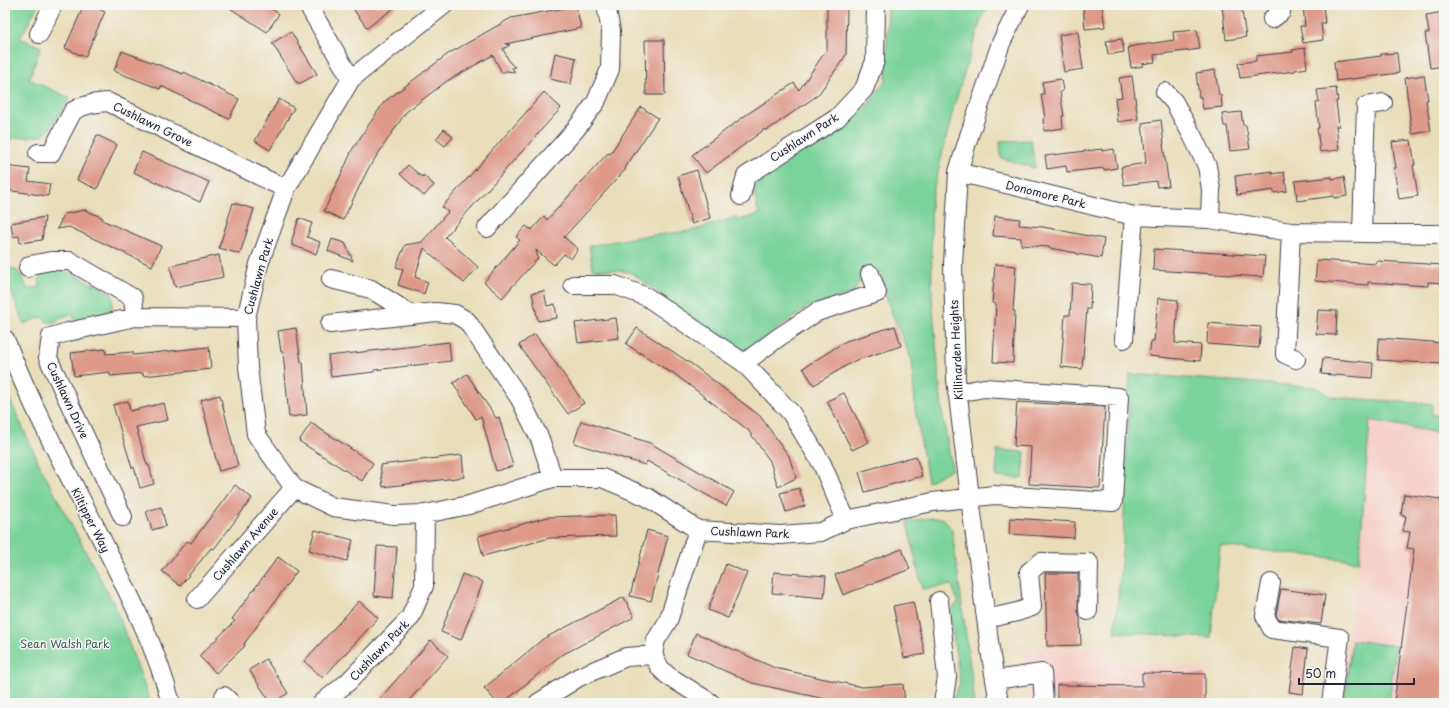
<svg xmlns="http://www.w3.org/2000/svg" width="1449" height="708" font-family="'Playpen Sans',sans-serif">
  <rect width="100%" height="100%" fill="#f6f6f2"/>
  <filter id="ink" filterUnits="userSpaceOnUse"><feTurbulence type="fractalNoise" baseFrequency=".025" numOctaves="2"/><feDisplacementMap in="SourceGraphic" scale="8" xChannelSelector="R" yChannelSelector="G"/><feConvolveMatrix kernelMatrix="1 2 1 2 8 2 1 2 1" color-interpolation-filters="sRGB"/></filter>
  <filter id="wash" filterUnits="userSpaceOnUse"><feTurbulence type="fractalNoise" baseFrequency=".012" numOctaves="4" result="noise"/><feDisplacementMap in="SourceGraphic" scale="16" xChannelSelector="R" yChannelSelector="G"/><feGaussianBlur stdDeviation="0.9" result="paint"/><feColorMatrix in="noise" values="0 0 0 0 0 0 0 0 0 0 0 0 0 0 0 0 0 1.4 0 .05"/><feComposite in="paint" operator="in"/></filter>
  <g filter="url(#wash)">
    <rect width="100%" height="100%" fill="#e9deb9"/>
    <!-- built -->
    <path fill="#f7d0ca" d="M1370,419L1444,434V703H1339L1360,553Z
      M1108,648L1107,661L1208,668L1207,703H1030L1024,651Z"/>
    <!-- green -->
    <path fill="#7ad399" stroke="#4e7a6a" d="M5,5H38L20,38L41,47L29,79L70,98L50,128L43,136L12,138L8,145L5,144Z
      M888,5H988L981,20L954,106L931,200L932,298L942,411L952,469L928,482L915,408L912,361L888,304L881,273L857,284L854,293L808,307L766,337L742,350L696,320L632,273L622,271L593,269L589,246L637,237L691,231L736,217L737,221L759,214L752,185L763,175L865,109L886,80Z
      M1031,140L1035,168L1001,158L1000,141Z
      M10,268C22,271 23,279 27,289L40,287L39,279L43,268L62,269L110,292L113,296L112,308C103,318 87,318 74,319L73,314C70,315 66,315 63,317C55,321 51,327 42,317L24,324L5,276V269Z
      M1130,374L1314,387L1333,397L1432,404V415L1444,416V434L1370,420L1359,561L1220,546L1211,638L1115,632L1123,541Z
      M5,389L42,470L115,606L151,703H5Z
      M997,450L1025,452L1023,478L996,477Z
      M929,518H943L952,530L975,703H951L960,683L950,612L958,602L952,585L922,589L907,522Z
      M1352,640L1396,646L1389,703L1344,699Z"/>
    <g id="blocks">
      <!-- building -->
      <path fill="#de9988" d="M84,5H90L105,12L85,57L65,48Z
        M225,5H266L279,14L267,32Z
        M361,5H398L367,28L354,10Z
        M827,5H847L846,55L818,95L766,131L765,129L706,173L692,155L746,115L794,83L799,90L827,49Z
        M1083,5H1102L1105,27L1085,29Z
        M1222,5H1241L1246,37L1226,40Z
        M1303,5H1323L1325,23H1321L1323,40L1303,43L1300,26H1305Z
        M576,6L581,28L505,44L510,45L503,49L510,63L515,67L512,68L515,72L506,71L502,73L493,55L447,81L406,112L368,169L343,220L324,211L351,153H350L384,102L448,54L511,18Z
        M1444,12V30L1440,31L1444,66L1430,68L1425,33H1429L1426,15Z
        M1197,30L1200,49L1154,55L1155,62L1142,64L1143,66L1131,68L1128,47L1174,40L1173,32Z
        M291,32L317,74L301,83H297L272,43Z
        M1078,32L1083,69L1064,72L1059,35Z
        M1122,39L1124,52L1108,55L1106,41Z
        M645,40H664L665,95H646Z
        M1305,48L1307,68L1295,70V71L1240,78L1238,63L1256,61V56L1293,52L1292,50Z
        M122,51L183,74L184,72L239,99L229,119L161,86L160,89L114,71Z
        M555,53L576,58L571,84L550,79Z
        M1397,53L1399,73L1336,81L1334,62L1381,56V54Z
        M1215,70L1219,95H1221L1222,107L1203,109L1201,97H1199L1196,73Z
        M1424,75L1428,100H1426L1431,131L1412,134L1405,78Z
        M1132,76L1138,119L1118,122L1115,98L1122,97L1119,78Z
        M1061,79L1063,91L1060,92L1064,116H1062L1063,128L1044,131L1043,119L1045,118L1041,94H1044L1042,82Z
        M1336,88L1338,101H1336L1339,126H1336L1339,150L1320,152L1317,128H1319L1316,103L1319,102L1317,90Z
        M544,92L561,108L445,237L478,267L464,283L424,248L415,277L428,282L424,294L398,285L403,269L396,267L405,245L422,242L448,212L442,207Z
        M279,99L294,108L270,150L255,141Z
        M641,107L658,118L625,168L626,169L564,237L578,249L571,259L564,254L554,265L536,250L538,258L502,298L484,282L520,240L516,237L526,226L530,229L531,228L532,230L544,216L547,220L608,153L610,154Z
        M1241,112L1243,125H1246L1250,149L1230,151L1227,126H1224L1222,114Z
        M1161,120L1164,144H1163L1169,186L1157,187L1156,181L1124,185L1121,167L1146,163L1142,123Z
        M444,129L453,137L445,146L436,139Z
        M97,135L117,145L97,189L77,180Z
        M1411,140L1415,165H1413L1418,196L1399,199L1394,168H1396L1392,142Z
        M1102,149V151L1114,149L1117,168L1104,170V168L1067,172L1066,166L1047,169L1045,156Z
        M142,152L209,182L200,202L133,172Z
        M408,165L422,177L423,175L434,185L424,196L400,174Z
        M5,166L30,169L28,181L50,184L48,196L5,190Z
        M697,170L710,218L692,224L678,176Z
        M1272,171V174L1284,172L1287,191L1274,193V190L1237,195L1235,176Z
        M1332,177V179L1344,177L1347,196L1334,198V196L1297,201L1295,181Z
        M233,203L254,209L240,254L219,248Z
        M85,210L103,218L102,220L161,246L152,266L69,227L57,229L64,214Z
        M995,216L1020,219L1019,225L1043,227L1104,239L1101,258L1077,254V253L1049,248V247L1021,245V238L993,236Z
        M45,217L42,240L20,243L19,236L13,237L11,223Z
        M299,218L312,223L307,237L320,242L316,254L292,245V240Z
        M332,239L345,243L353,261L328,251Z
        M1154,249L1265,256L1263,277L1153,270Z
        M219,255L223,277L175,287L170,266Z
        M1317,260L1376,264L1377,261L1444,265V283L1428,282V286L1368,282V285L1315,281Z
        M995,264L1016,266L1013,311H1015L1013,363L993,362L996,304L992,303Z
        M1072,283L1091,284L1090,309H1087L1082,369L1061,367L1065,315H1070Z
        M544,291L547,306L555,304L557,318L538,321L532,293Z
        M1158,298L1178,300L1175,343L1201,345L1200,361L1149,356L1151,341H1154Z
        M1318,310L1337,311L1336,335L1316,334Z
        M616,318L619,338L578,343L575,323Z
        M1208,323L1261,327L1259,348L1207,344Z
        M895,326L901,346L854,361L814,385L803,368L846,341Z
        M296,328L301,362H303L307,415L289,417L283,352H281L278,331Z
        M637,328L693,365L760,416L789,456L796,478L778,487L770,461L748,430L672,372H670L626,344Z
        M535,334L584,403L568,414L519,345Z
        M1379,338L1444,343V364L1378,360Z
        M449,342L451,361L374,370V372L331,377L328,356Z
        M209,347L211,369L143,376V373L110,376V372L74,376L71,353L105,349L106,354L133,352V355Z
        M1323,358L1373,363L1372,378L1321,374Z
        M467,374L496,418L499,417L513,466L496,471L481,416L476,419L453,383Z
        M844,393L869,442L852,450L827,401Z
        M220,395L238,466L219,471L201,400Z
        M128,401L130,411L164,403L168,420L136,427L147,465H149L154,484L140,488L134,467L132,468L113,405Z
        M1017,402L1105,407L1100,488L1029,484L1031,447L1014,446Z
        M581,421L650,443L734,492L726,506L647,461L645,465L574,443Z
        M311,423L373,463L362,481L299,441Z
        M462,455L464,477L383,487L380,465Z
        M916,456L922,476L865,492L859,472Z
        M235,485L252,498L214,549L211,548L180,586L162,571L187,541L191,543Z
        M799,488L805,506L786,512L780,493Z
        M1404,494L1440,499V502H1444V700L1439,699V703H1394L1414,549L1407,548L1410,532L1403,531L1406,516L1401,515Z
        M161,507L166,526L152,530L146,511Z
        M615,515L616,536L550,538L483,556L478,536L548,517Z
        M1010,518L1075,522L1074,538L1009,534Z
        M315,530L353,540L347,561L309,550Z
        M647,530L668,536L651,601L630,596Z
        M377,546L397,547L393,598L374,596Z
        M902,549L910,569L843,595L835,575Z
        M278,557L297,571L244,644L245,646L216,673L199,656L235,621L232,619Z
        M726,564L747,573L728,618L708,610Z
        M774,572L826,576L824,598L772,593Z
        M1045,573H1078V611L1080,618L1081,645L1047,646Z
        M462,574L483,582L461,640L441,632Z
        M1281,589L1325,595L1321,624L1278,619L1276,615Z
        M624,597L634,617L560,656L503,703H497L484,688L543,639Z
        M359,601L378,618L323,678L304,661Z
        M913,602L925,654L904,658L893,606Z
        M696,633L775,668L862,687L903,684L905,703H843L752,683L687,654Z
        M431,640L448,656L434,672L407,703H376Z
        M1295,647L1308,649L1303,694L1289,692Z
        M266,659L288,693L273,703H271L249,670Z
        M1142,673L1205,674V703H1057V685L1142,686Z"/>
    </g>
  </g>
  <g filter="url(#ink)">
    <use href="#blocks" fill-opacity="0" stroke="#403e4e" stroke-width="1"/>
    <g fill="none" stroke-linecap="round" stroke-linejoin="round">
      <!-- minor casing -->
      <g stroke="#403e4e" stroke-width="20">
        <path id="minor" d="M308,5L351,79
          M444,5L351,79L286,189L259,264L246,318L248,367L256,434L294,488L333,507L394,515L425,514L469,505L553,478H602L647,497L698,530L780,535L821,532L846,520L933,502L994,495L1113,502L1119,397L984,388L957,393
          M1272,19L1281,12L1282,5
          M39,34L53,5
          M1165,92L1174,102L1193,137L1207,166L1211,189L1210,219
          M38,153H51L73,111C85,104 95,103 108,102L286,189
          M958,172L1134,216L1210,219L1291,232L1444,234
          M741,196L746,176L837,118L864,89L875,61L876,5
          M487,228L576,129L596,102L610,69L611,31L606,5
          M1291,232L1285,354L1296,359
          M1362,233L1366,106L1383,103
          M28,268L30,265L51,261H70L133,298L135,317
          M331,279L371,289L412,315
          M573,285H615L647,297L744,363L791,413L822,464L846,520
          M330,324L436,312L455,314L467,321L520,399L540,439L553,478
          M5,339C31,404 64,467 97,530C125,586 155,643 171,703
          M1124,339L1134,216
          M744,363L779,337L817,312L877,293L870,274
          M123,517L48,358L51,337L68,332L135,317L246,318
          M698,530L668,621L656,640L653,655L660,668L667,675L711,703
          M1271,583L1265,616L1272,629L1340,638L1331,703
          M197,599L294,488
          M939,601L947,677L943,703
          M986,619L1017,612L1032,607L1029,572L1041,562L1089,563L1088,611
          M995,680L1042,673L1044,703
          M224,696L231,703
          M322,703L348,682L410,618L424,586L425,514
          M538,703L579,677L626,657L653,655
          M999,703L991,656L971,506L956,379L953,264L958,172L969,136L1001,43L1020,5"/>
      </g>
      <!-- minor -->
      <use href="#minor" stroke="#fff" stroke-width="18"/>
    </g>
  </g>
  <g text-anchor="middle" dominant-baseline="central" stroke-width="3" stroke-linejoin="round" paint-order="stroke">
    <!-- street labels -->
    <g font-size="11" fill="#22223b" stroke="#f6f6f2">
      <text transform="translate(153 124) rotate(26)">Cushlawn Grove</text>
      <text transform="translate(804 137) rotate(-33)">Cushlawn Park</text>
      <text transform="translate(1046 194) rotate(14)">Donomore Park</text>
      <text transform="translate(258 276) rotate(-74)">Cushlawn Park</text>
      <text transform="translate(956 350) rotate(-93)">Killinarden Heights</text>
      <text transform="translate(68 400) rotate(65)">Cushlawn Drive</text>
      <text transform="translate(91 520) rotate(63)">Kiltipper Way</text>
      <text transform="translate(750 532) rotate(2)">Cushlawn Park</text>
      <text transform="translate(245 544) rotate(-49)">Cushlawn Avenue</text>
      <text transform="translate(379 650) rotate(-46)">Cushlawn Park</text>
    </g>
    <!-- park labels -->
    <g font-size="11" fill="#3c5757" stroke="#f6f6f2">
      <text x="65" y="643">Sean Walsh Park</text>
    </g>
  </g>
  <!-- margin -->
  <rect width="1449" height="708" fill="none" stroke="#f6f6f2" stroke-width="20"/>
  <!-- scale -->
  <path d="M1299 678v6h115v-6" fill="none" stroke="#22223b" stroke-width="2"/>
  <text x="1305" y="678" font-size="12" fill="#22223b" stroke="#f6f6f2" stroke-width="3" paint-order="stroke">50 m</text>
</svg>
